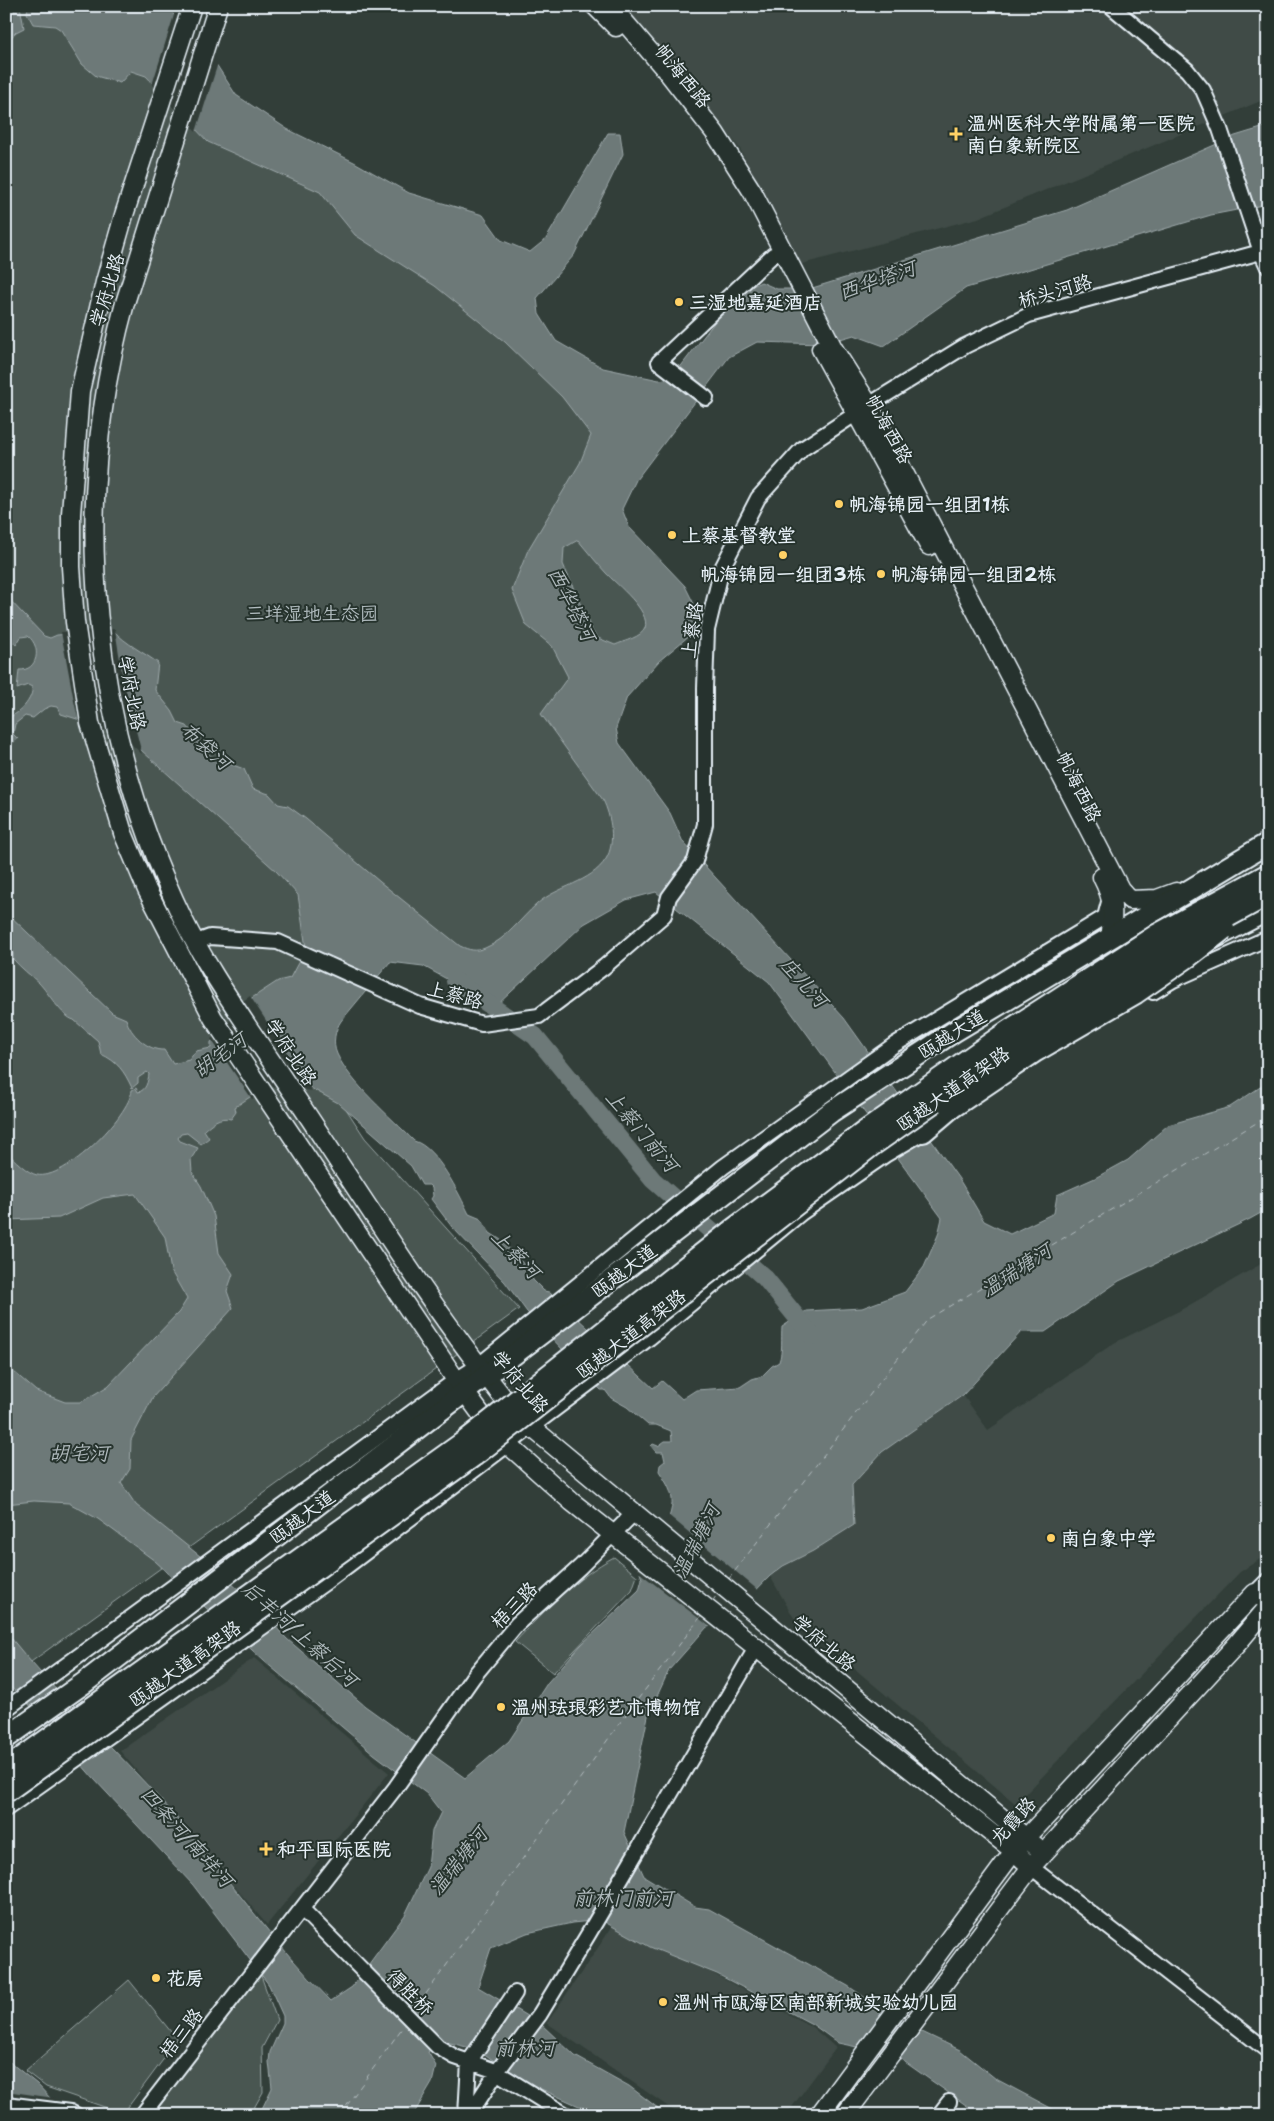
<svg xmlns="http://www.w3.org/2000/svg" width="1274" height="2121" font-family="'Shantell Sans','LXGW WenKai TC',sans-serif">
  <rect width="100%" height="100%" fill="#323e39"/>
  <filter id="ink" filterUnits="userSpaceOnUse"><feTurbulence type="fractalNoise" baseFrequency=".02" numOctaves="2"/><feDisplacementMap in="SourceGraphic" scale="10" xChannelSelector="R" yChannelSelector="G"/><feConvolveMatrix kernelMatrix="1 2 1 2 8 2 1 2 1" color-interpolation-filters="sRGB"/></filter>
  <g filter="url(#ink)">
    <!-- built -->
    <path fill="#3f4b46" d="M621,6H1268V98L978,218L798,265L740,149L673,62Z
      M1268,1260V1554L1240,1572L1016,1804L794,1618L770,1576L783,1566L813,1551L854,1525L852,1485L882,1452L963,1395L988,1430L1114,1343L1179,1311Z
      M254,1658L389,1773L267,1925L120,1751Z
      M616,1921L812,2027L836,2048L786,2115H680L547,2023Z"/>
    <!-- green -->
    <path fill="#495651" stroke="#98a4a4" d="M6,6H52L386,199L619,403L597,504L666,616L593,732L664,834L496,986L407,932L292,1026L365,1138L519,1309L6,1680Z
      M614,1557L637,1576L632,1590L553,1673L515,1642C543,1612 578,1576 614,1557Z
      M260,1973L277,2020L262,2048L263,2092L250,2115H153Z
      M129,1980L176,2038L174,2045L125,2111H116L46,2087L25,2071Z"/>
    <!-- water -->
    <path fill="#6d7978" stroke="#9ea9ab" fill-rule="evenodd" d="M6,6H20L24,28L16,32L6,43Z
      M28,6H172L173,14L207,50L236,95L287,129L354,162L409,193L483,215L501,240L530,252L546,239L608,133H620L623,154L574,255L537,298L539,314L556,341L603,368L659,380L672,378L736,294L761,282L777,289H809L1067,210L1235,136L1268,126V204L1211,215L966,288L884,346L854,335L823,344L757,342L729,357L636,480L622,509L629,527L685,586L698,612L696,630L659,661L627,697L616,728L619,743L670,813L683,842L844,1018L959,1179L984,1221L1010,1234L1054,1213L1057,1195L1095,1178L1128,1160L1168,1125L1230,1107L1268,1082V1209L1250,1219L1119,1281L1045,1332H1021L963,1395L882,1452L852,1485L854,1525L813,1551L783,1566L770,1576L727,1620L719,1625L707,1627L669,1670L648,1716L624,1832L644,1876L695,1907L709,1909L848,1986L901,2022L960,2050L996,2079L1064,2115H980L895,2055L838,2043L812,2024L717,1974L650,1947L601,1920L572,1923L527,1933L491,1948L478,1987L542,2025L575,2056L629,2086L667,2115H599L519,2079L479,2050L442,2041L428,2052L436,2066L432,2083L413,2115H259L272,2088L269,2062L270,2052L283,2023V2016L269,1985L193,1885L94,1779L27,1702L6,1683V1632C56,1695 117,1750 170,1810C225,1873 272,1942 331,2001L352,1987L405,1915L428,1867L432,1831L441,1812L427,1794L374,1754L264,1661L155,1561L98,1519L69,1503L34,1501L6,1504V1365L36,1391L65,1402H81L108,1386L179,1312L187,1299L171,1271L165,1237L135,1194L103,1198L59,1218L6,1220V1152C14,1159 27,1173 37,1175C65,1181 129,1116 132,1090L136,1088L138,1092C146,1091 148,1081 149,1074L147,1072L138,1078V1083L132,1088C124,1071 118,1062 101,1054L98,1041L74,1020C62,1017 48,992 39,983C30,975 21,968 13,959V953L6,945V912L112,1013L126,1019C130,1034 148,1051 164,1050L173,1064L189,1060L196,1051L211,1048V1042L228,1028L241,1005L278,981L290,978L306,948L298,895L276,871L122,733L61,714L57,707L51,706L44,709L33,718L25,716L15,724L13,734L18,739L6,747V717C18,717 34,698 32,687L28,685L17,689L19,670C38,671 42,647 28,636L21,637L16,645L13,642L11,632L6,630V596L44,636L50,638L57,635L114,631C126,644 143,652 158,663L155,690L172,711L178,723L187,726L211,757L244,769L253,789L269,794L278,804L288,806L306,819L380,882L460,946C469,950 476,952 485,948C507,939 520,919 537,904C557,886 591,883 606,859C616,843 611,816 603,800L541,714L568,677L552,646L526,625L512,590L528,550L580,463L591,435L562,397L505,342L435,286L355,235L320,192L208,142L146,76L131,71L120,83L96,76L82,64L61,30L55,26L33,24L27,13ZM578,540C587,551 596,562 606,573C616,584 651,611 645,628C642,637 624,641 615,645L598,638L592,631L563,564L564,548ZM656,892L769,982L942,1218L938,1235L924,1267L905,1292L862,1308L806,1311L782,1327C781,1340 783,1350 779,1362L772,1366L762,1376L752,1379L740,1387L696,1390L682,1399L662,1381L653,1388L549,1292L544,1291L533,1280L530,1271L501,1240L490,1233L481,1219L469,1214C459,1194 437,1147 414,1141C391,1117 350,1083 337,1054C332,1043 335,1030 341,1021L390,962L423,966L496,1006L584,924L626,900ZM277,1082L309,1087L340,1104L411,1166L422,1185H429L432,1188L433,1196L431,1199L452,1227L505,1282L527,1312L601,1390H605L611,1398L627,1407L648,1425H656L671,1431L672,1441H665L658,1446L653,1444L651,1446L656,1452H663L665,1461L660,1465L659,1471C664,1479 671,1489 672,1499C674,1521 650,1551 639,1570L642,1579L639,1590L581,1645L548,1682L509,1741L465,1778L365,1706L287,1639L254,1604L215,1568L136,1505L121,1483L130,1469L131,1440L153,1397L233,1308L227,1291L233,1274L219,1253L214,1216L201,1186L192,1172L191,1159L198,1148L180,1141L178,1138L181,1134L187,1133L201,1144L209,1138L204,1130C212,1123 219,1116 231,1119L236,1112L235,1107L265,1087Z
      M6,2059L37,2084L66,2115L6,2101Z"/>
    <!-- pier -->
    <path fill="#323e39" d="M175,12L209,49L218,63L196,132L152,85Z
      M115,629L123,679L142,754L121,735L79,722L74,701L61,632Z
      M250,996L312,1091L277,1085L252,1099L211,1039L226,1027L239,1004Z
      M667,1514L759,1591L729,1622L719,1628L713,1629L636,1570L633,1565L636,1554L667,1518Z
      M6,2091L54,2098L69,2115H15L6,2105Z"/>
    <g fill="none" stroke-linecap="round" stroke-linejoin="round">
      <!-- river -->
      <path stroke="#6d7978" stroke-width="18" d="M455,981L535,1036L653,1180L765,1278L812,1336"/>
      <!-- ferry -->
      <path stroke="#b1bbbe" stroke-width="1" stroke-dasharray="6 5" stroke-linecap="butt" d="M728,1580L928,1319L1268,1116
        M712,1602L718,1593
        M413,2012L619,1724L702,1615
        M340,2115L405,2024"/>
      <!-- minor casing -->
      <g stroke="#e8f1f8" stroke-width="18">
        <path id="minor" d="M1111,6L1187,70L1203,90L1220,129L1261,252L1268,267
          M706,398L659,362L773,255L783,252
          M196,942L210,937L278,942L420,1006L482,1024L539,1016L604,967L664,915L669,897L695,861L705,824V688L707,630L722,568L758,498L802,449L869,405L965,346L1029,315L1268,250
          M1153,992L1173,980L1268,938
          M1260,1599L1255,1593L1268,1580
          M6,1709L456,1380L478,1366L723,1167L894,1045L1105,917L1109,902
          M6,1809L326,1582L649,1338L801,1213L885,1155L931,1128
          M1031,1867L1268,2051
          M302,1909L438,2047L455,2057L493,2070L566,2115
          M6,2104L70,2112L76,2115
          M142,2115L396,1787L473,1677L517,1624L580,1567L634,1513
          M466,2115L469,2062L515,1993
          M469,2115L499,2069L540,2014L589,1933L756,1648
          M939,2115L949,2102"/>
      </g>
      <!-- major casing -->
      <g stroke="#e8f1f8" stroke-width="21">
        <path id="major" d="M192,6L124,215L105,282L80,391L71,514V567L75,622L90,723L123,833L147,890L213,1018L456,1380L495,1433L572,1502L1014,1851L1031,1867
          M218,6L125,303C69,507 91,728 183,919C202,958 226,994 250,1030C276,1068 301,1105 326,1143C387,1236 448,1330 518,1416L1044,1853
          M595,6L616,27
          M611,6L669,74L715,133L752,191L833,348L869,405L1120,889L1130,900L1157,899L1176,892
          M821,349L929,546
          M1102,877C1114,900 1114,912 1110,938
          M819,2115L1014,1851L1255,1593
          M845,2115L1031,1867L1237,1644L1268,1607"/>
      </g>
      <!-- highway casing -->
      <g stroke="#e8f1f8" stroke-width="24">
        <path id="highway" d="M1210,940L1268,910
          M923,1132L950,1109
          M6,1738L84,1683L831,1112L955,1031L1268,843"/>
      </g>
      <!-- minor -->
      <use href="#minor" stroke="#26332d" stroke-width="14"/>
      <!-- major -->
      <use href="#major" stroke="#26332d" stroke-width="18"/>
      <!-- highway -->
      <use href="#highway" stroke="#26332d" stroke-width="20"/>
      <!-- highway-bridge casing -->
      <g stroke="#e8f1f8" stroke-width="24" stroke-linecap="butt">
        <path id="highway-bridge" d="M950,1109L1036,1051L1136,993L1188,957L1224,929
          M6,1769L465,1441L732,1230L864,1132L1008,1031L1158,934L1268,874
          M6,1792L474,1456L870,1147L1017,1044L1167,950L1268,895"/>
      </g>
      <!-- highway-bridge -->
      <use href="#highway-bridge" stroke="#26332d" stroke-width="20"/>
    </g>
  </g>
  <!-- markers -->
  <g fill="#ffd166" stroke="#26332d" stroke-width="2">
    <path d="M953.5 126.5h5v5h5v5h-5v5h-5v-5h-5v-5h5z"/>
    <circle cx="679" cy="302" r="5"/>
    <circle cx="839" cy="504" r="5"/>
    <circle cx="672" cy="535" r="5"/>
    <circle cx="783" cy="555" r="5"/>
    <circle cx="881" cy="574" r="5"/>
    <circle cx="1051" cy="1538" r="5"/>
    <circle cx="501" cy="1707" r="5"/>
    <path d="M263.5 1841.5h5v5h5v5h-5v5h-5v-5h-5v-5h5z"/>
    <circle cx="156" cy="1978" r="5"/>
    <circle cx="663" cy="2002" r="5"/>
  </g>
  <g text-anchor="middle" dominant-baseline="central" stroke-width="4" stroke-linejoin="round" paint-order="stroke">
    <!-- street labels -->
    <g font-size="19" fill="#e8f1f8" stroke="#26332d">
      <text transform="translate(683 76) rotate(51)">帆海西路</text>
      <text transform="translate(107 290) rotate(-73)">学府北路</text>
      <text transform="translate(1055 291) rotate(-16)">桥头河路</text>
      <text transform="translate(889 429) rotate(61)">帆海西路</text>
      <text transform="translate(692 630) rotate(-82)">上蔡路</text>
      <text transform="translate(132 693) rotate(79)">学府北路</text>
      <text transform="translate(1079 787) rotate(63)">帆海西路</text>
      <text transform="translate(455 995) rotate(15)">上蔡路</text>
      <text transform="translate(952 1034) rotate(-32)">瓯越大道</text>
      <text transform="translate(291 1052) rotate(56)">学府北路</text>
      <text transform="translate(953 1089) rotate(-35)">瓯越大道高架路</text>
      <text transform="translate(624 1271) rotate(-37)">瓯越大道</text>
      <text transform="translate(631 1334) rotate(-38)">瓯越大道高架路</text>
      <text transform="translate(520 1382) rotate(49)">学府北路</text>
      <text transform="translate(302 1517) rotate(-37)">瓯越大道</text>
      <text transform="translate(514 1605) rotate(-45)">梧三路</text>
      <text transform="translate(824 1643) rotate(40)">学府北路</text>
      <text transform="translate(185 1664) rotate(-36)">瓯越大道高架路</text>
      <text transform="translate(1013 1821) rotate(-48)">龙霞路</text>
      <text transform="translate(410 1992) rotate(45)">得胜桥</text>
      <text transform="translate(181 2033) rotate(-52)">梧三路</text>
    </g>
    <!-- poi labels -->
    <g font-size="19" font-weight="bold" fill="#e8f1f8" stroke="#26332d" text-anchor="start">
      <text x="967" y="123">温州医科大学附属第一医院<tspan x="967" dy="22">南白象新院区</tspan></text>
      <text x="689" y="302">三湿地嘉延酒店</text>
      <text x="849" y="504">帆海锦园一组团1栋</text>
      <text x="682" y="535">上蔡基督教堂</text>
      <text x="783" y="574" text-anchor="middle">帆海锦园一组团3栋</text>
      <text x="891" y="574">帆海锦园一组团2栋</text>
      <text x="1061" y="1538">南白象中学</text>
      <text x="511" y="1707">温州珐琅彩艺术博物馆</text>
      <text x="277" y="1849">和平国际医院</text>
      <text x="166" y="1978">花房</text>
      <text x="673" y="2002">温州市瓯海区南部新城实验幼儿园</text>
    </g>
    <!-- park labels -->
    <g font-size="19" fill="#b0bbbe" stroke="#26332d">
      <text x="312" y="613">三垟湿地生态园</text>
    </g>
    <!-- water labels -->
    <g font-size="20" font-style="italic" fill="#b1bbbe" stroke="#26332d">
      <text transform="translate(877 280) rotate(-19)">西华塔河</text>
      <text transform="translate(572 604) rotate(63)">西华塔河</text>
      <text transform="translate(206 746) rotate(42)">布袋河</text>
      <text transform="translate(804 982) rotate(48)">庄儿河</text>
      <text transform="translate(220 1055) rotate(-36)">胡宅河</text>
      <text transform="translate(642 1131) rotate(50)">上蔡门前河</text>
      <text transform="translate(516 1254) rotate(46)">上蔡河</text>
      <text transform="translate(1016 1270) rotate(-33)">温瑞塘河</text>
      <text x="79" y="1453">胡宅河</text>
      <text transform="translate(696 1541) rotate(-63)">温瑞塘河</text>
      <text transform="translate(300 1634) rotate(42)">后丰河/上蔡后河</text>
      <text transform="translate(187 1837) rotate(48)">四条河/南垟河</text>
      <text transform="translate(458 1861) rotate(-51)">温瑞塘河</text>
      <text x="623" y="1898">前林门前河</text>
      <text x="525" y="2048">前林河</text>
    </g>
  </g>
  <!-- margin -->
  <rect width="1274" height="2121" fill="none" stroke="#26332d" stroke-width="25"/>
  <rect x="12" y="12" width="1249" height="2096" fill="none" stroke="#e8f1f8" stroke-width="2" filter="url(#ink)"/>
</svg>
